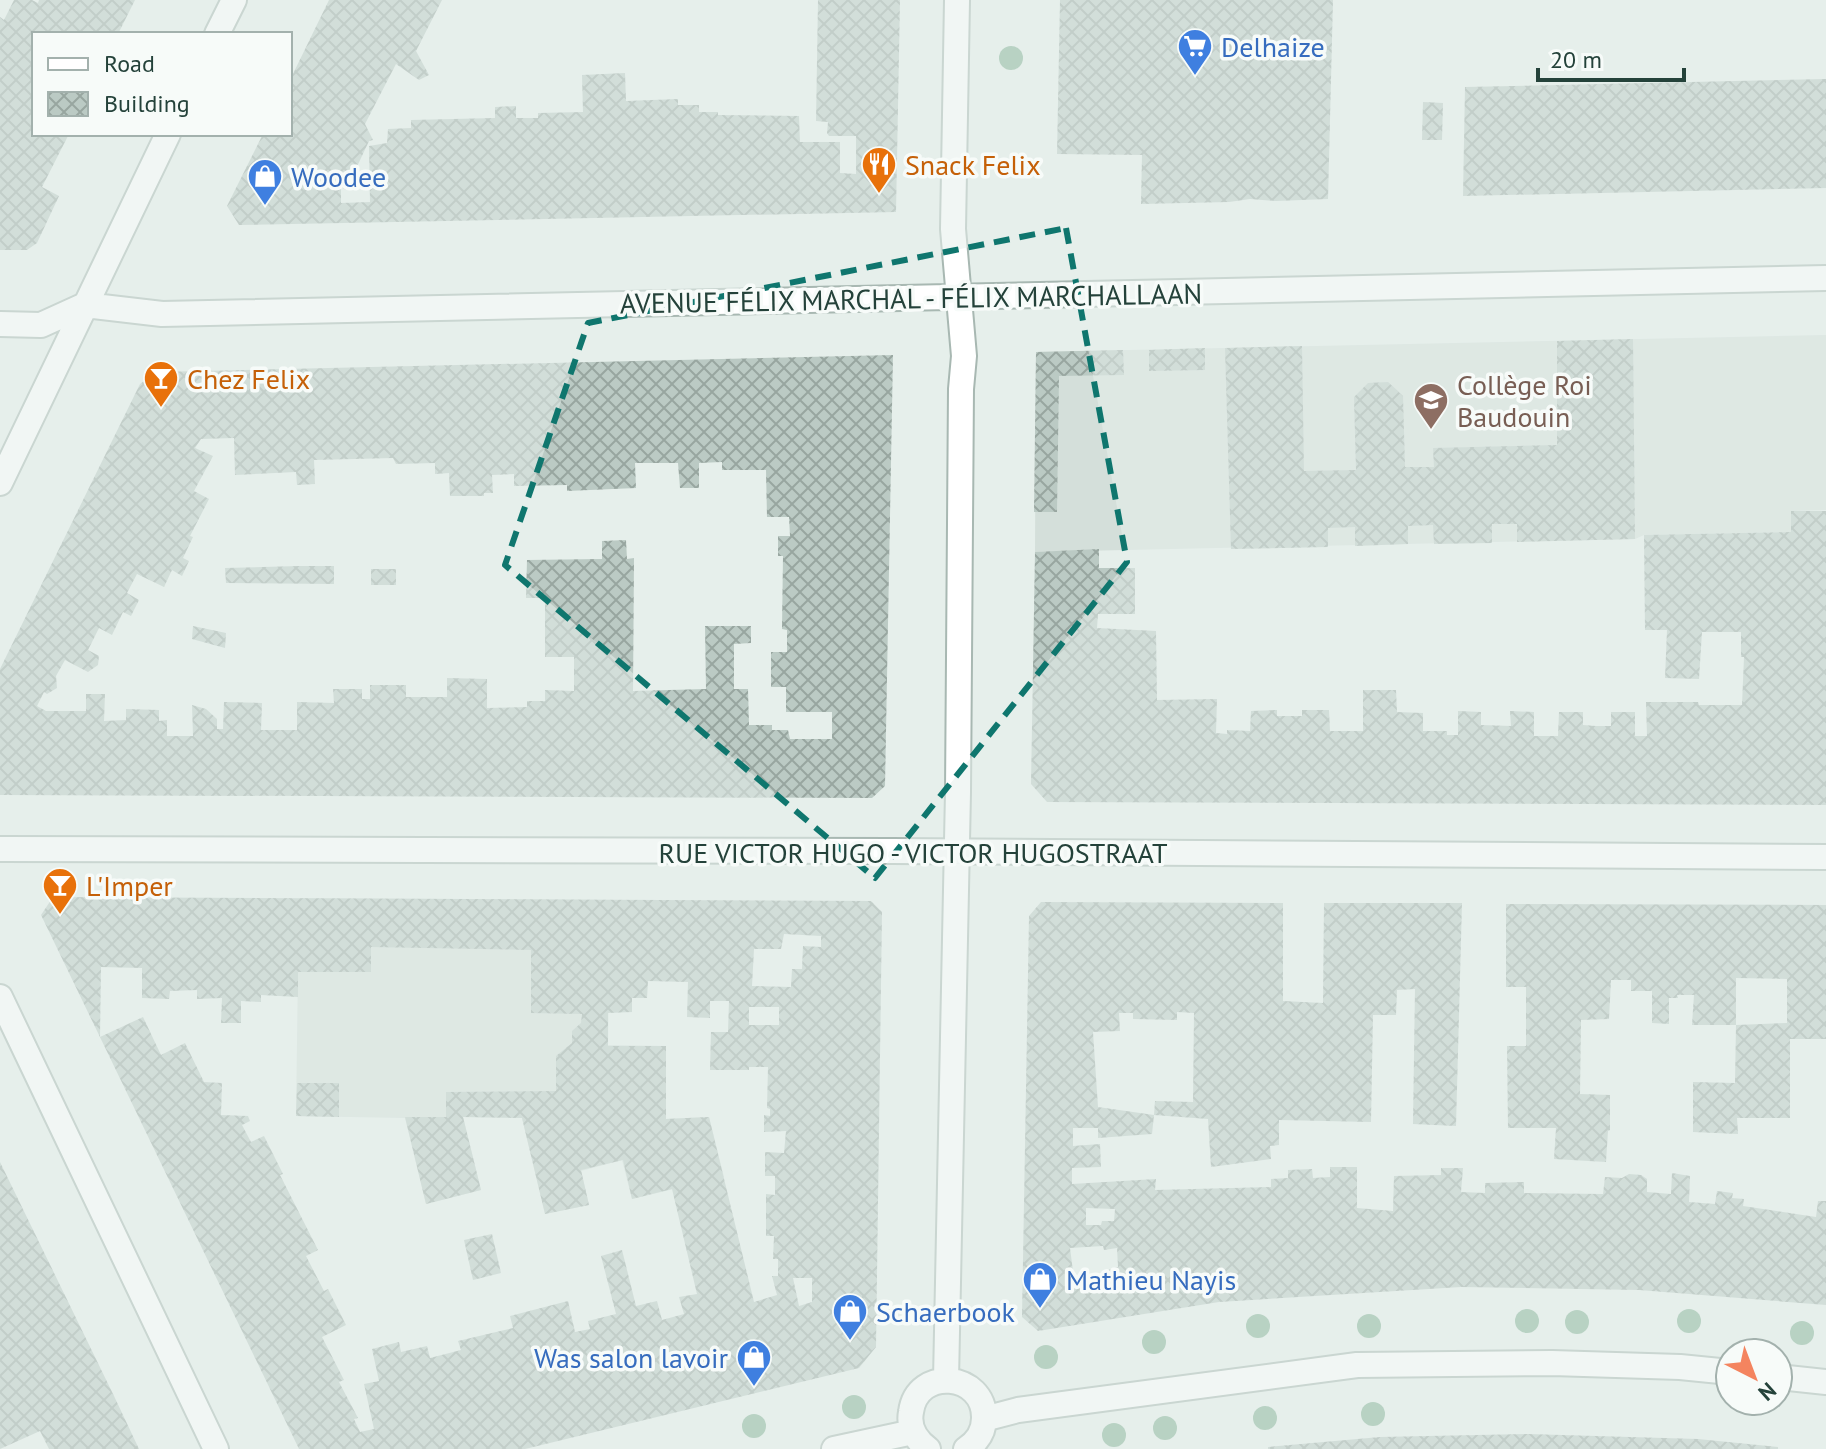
<svg xmlns="http://www.w3.org/2000/svg" width="1826" height="1449" font-family="'PT Sans',sans-serif">
  <defs>
    <pattern id="building-cross-hatch" width="8" height="8" patternUnits="userSpaceOnUse" patternTransform="scale(2)"><rect width="8" height="8" fill="#bbcac4"/><path d="M0 0l8 8M0 8l8-8" fill="none" stroke="#98a6a0"/></pattern>
  </defs>
  <rect width="100%" height="100%" fill="#e6efeb"/>
  <!-- built -->
  <path fill="#d4dfda" d="M1826,335V510L1791,511V532L1644,535L1635,539L1035,552L1036,352Z
    M299,898L610,900L608,1045L666,1046V1119L709,1117L724,1177L632,1199L622,1160L581,1171L589,1205L545,1214L522,1118L463,1117L481,1190L426,1204L405,1118L296,1116Z"/>
  <!-- building -->
  <path fill="url(#building-cross-hatch)" fill-rule="evenodd" d="M14,0H32L38,3L39,0H135L118,34H34V134H69L42,187L59,196L37,243L27,250H0V17L4,20Z
    M329,0H442L416,51L429,75L419,80L396,64L365,124L373,140L369,141L346,190L341,187V203L370,202L369,146L387,143L388,129L411,128V120L495,118V107L516,106V118H538V113L583,112L582,75L625,73L626,101L678,99V105H699V112H718V115L799,116L800,142H840V173L856,174V136H829L827,133L828,122L816,121L818,0H900L896,212L239,225L227,206L263,134H290V80Z
    M1060,0H1333L1328,199L1276,201L1250,199L1229,202L1141,204L1142,155L1057,154Z
    M1826,79V188L1463,196L1465,87Z
    M1423,102L1443,103L1442,140H1422Z
    M1633,339L1635,539L1517,542V524H1492V543L1434,544L1433,525L1408,526V544L1355,546V527L1328,528V547L1231,549L1225,348L1302,346L1304,471L1356,470L1354,397L1368,383L1388,382L1403,396L1405,467H1434L1433,448L1557,445V341Z
    M1205,348V370L1149,371V350Z
    M1123,350L1124,375L1059,376L1057,512H1034L1036,352Z
    M893,355L885,786L872,798L0,795V669L140,384L156,372ZM234,438L235,475L296,472L297,485L315,484L314,460L393,458L396,464L435,463V474L449,473L450,496H484V493H493L492,475L514,474V486L567,485V491L636,488L635,463H678L680,488H699V463L722,462V470H766L767,517H789L790,536H778V556H783L782,629L787,630V652H771V687H786V712H832V739H790L788,730H772V725H749L748,689H734V644L751,643V626H705L706,689L633,691L634,558L627,559L626,540L602,541V559L527,560L526,598H545V657H574V691L545,690V701H527V707L487,708V679L447,678V697H406V685H370V699H362V689H333L334,703L297,702V730H261L262,703L224,702L223,729H217V719L206,709L192,705L193,736H167V720L159,721V710L126,709V720L104,721L105,694H86V711H46L37,706L44,692L47,694L57,688L56,676L65,660L88,672L98,665L99,656L88,650L99,628L112,635L123,612L131,616L139,600L127,593L137,574L164,587L172,570L182,576L189,561L183,558L193,537L190,536L209,499L194,491L213,456L195,448L201,439Z
    M1791,511H1826V805L1047,802L1031,784L1035,552L1099,549V568H1135V614H1098L1097,628L1156,631L1157,700L1217,699L1216,733L1227,734V730L1250,731L1251,711L1277,710V716H1302V710H1329L1330,731H1363V690H1396L1397,712L1423,713V731H1447V735H1458V711L1481,712V725L1511,726L1510,711L1534,712V736H1558L1559,712H1583V725L1596,726H1611V712H1635V736H1647L1646,702H1698L1699,705H1742L1744,657H1741V632H1702L1699,679L1665,678L1667,630H1645L1644,535L1791,532Z
    M299,566H334V584L226,583L225,568Z
    M371,569H396V585H371Z
    M193,626L226,633L225,648L192,639Z
    M53,897L871,901L882,912L876,1347L859,1368L525,1449H299L41,915ZM784,934L821,936V947L803,946L802,969H792L791,987L752,986L754,949H781ZM371,947L531,950V1013L582,1014L581,1023L572,1031V1043L556,1056V1091L446,1092V1117H405L426,1204L481,1190L463,1117L522,1118L545,1214L589,1205L581,1170L623,1160L632,1199L672,1189L697,1294L679,1297L684,1314L662,1320L657,1301L636,1306L622,1250L601,1256L616,1314L588,1321L590,1329L575,1332L568,1301L510,1316L513,1328L458,1341L461,1350L430,1358L427,1346L401,1352L399,1342L372,1349L379,1381L364,1384L374,1429L360,1432L354,1419L358,1418L339,1382L344,1380L322,1337L346,1325L328,1289L324,1291L306,1256L318,1250L280,1175L283,1174L264,1136L251,1142L242,1125L250,1121L248,1116L221,1115L222,1083L204,1082L185,1043L161,1055L143,1017L100,1037L101,967L142,968V998L169,999L170,991L197,990V999L222,998L221,1023H241V1001L261,1002V995L298,997V972H371ZM648,981L688,982L687,1017L710,1018V1001H729L728,1032H711L710,1070H749V1067H768L767,1108L770,1109V1116L764,1115V1132L786,1131L784,1153L765,1152V1176H775V1195L766,1194V1236H774L773,1259H778V1276H772L777,1295L754,1302L709,1117L666,1119V1046H608V1013L632,1012V998H647ZM749,1007H779V1025H749ZM793,1278H812V1302L799,1306Z
    M1041,902L1283,903V1001L1323,1003L1324,903H1462L1456,1126L1413,1124L1415,989L1397,990L1396,1015H1373L1371,1122L1279,1120V1145L1270,1146L1271,1159L1211,1167L1208,1119L1154,1115L1155,1101L1193,1102L1194,1013L1177,1012V1020L1133,1019V1013H1119L1120,1031L1093,1032L1098,1107L1154,1115L1152,1134L1098,1138V1128H1073V1146L1100,1144L1101,1167L1072,1168V1184L1156,1179L1155,1190L1271,1187V1179L1288,1178V1170L1312,1169L1313,1178L1330,1177V1167H1357V1208L1393,1211L1394,1176L1441,1175V1168H1463L1461,1192L1485,1193V1183L1524,1182V1193L1603,1194L1605,1177L1622,1178L1629,1174L1641,1175L1647,1179V1192L1671,1194L1672,1173L1690,1176L1689,1202L1715,1204L1717,1191L1733,1193L1732,1198L1744,1199L1743,1206L1816,1217L1818,1201H1826V1305L1639,1290L1461,1287L1219,1302L1038,1331L1022,1317L1029,916ZM1086,1208L1115,1209L1114,1221H1102L1101,1225H1086ZM1103,1246L1104,1250L1117,1248L1118,1267L1108,1270L1105,1279H1074L1070,1248Z
    M1506,904L1826,905V1039H1790V1118H1737L1738,1134L1693,1132V1082L1735,1083L1736,1025L1787,1023V979L1736,978V1025H1692L1694,995H1677L1678,998H1669V1024L1652,1023V991H1631V980H1611L1609,1019L1581,1020L1580,1094L1610,1095V1130L1608,1131L1606,1162L1554,1159L1556,1128H1508L1507,1046H1526V987H1506Z
    M297,1083H339V1117L296,1116Z
    M0,1162L114,1396L139,1449H49L40,1431L0,1449Z
    M492,1234L501,1273L473,1280L464,1240Z
    M1528,1434L1698,1439L1778,1447V1449H1268V1447L1380,1437Z"/>
  <g fill="none" stroke-linecap="round" stroke-linejoin="round">
    <!-- minor casing -->
    <g stroke="#a8b8b2" stroke-width="28">
      <path id="minor" d="M217,34L234,0
        M0,324L41,325L85,305L162,314L1826,278
        M0,483L168,134
        M0,849L891,851L1826,857
        M0,997L216,1449
        M1778,1377L1826,1382
        M946,1380L958,792L961,389L964,356L953,229L957,0
        M984,1419L1018,1410L1357,1365L1552,1363L1680,1367L1730,1372
        M834,1449L913,1432
        M928,1449C916,1440 908,1427 911,1412C917,1366 985,1373 984,1418C984,1432 977,1442 966,1449"/>
    </g>
    <!-- minor -->
    <use href="#minor" stroke="#fff" stroke-width="24"/>
  </g>
  <!-- trees -->
  <g fill="#80af93">
    <circle cx="1011" cy="58" r="12"/>
    <circle cx="1527" cy="1321" r="12"/>
    <circle cx="1689" cy="1321" r="12"/>
    <circle cx="1577" cy="1322" r="12"/>
    <circle cx="1258" cy="1326" r="12"/>
    <circle cx="1369" cy="1326" r="12"/>
    <circle cx="1802" cy="1333" r="12"/>
    <circle cx="1154" cy="1342" r="12"/>
    <circle cx="1046" cy="1357" r="12"/>
    <circle cx="854" cy="1407" r="12"/>
    <circle cx="1373" cy="1414" r="12"/>
    <circle cx="1265" cy="1418" r="12"/>
    <circle cx="754" cy="1426" r="12"/>
    <circle cx="1165" cy="1428" r="12"/>
    <circle cx="1114" cy="1435" r="12"/>
  </g>
  <!-- marked area -->
  <path d="M0 0H1826V1449H0ZM1066,228L1127,562L875,878L505,565L588,323Z" fill="#e6efeb" fill-opacity=".55" fill-rule="evenodd"/>
  <path fill="none" stroke="#0f766e" stroke-width="6" stroke-dasharray="16 10" stroke-linejoin="round" d="M1066,228L1127,562L875,878L505,565L588,323Z"/>
  <!-- icons -->
  <defs>
    <g id="supermarket-pin" transform="scale(1.8)"><path d="M0 17L-7.5 6A9.5 9.5 0 1 1 7.5 6Z" fill="#3f7fe0" stroke="#f7fbf9"/><path d="M-6-5.5h2.5l.6 2H6L4.5 2H-2.5L-4.4-4H-6ZM-1.5 3.2a1.3 1.3 0 1 0 .1 0ZM3 3.2a1.3 1.3 0 1 0 .1 0Z" fill="#fff"/></g>
    <g id="restaurant-pin" transform="scale(1.8)"><path d="M0 17L-7.5 6A9.5 9.5 0 1 1 7.5 6Z" fill="#e8710a" stroke="#f7fbf9"/><path d="M-5-6h1v4h1v-4h1v4h1v-4h1v5L-1.5 .5V6h-2V.5L-5-1ZM5-6V6H3V1.5H1.5Q1.5-4 5-6Z" fill="#fff"/></g>
    <g id="shop-pin" transform="scale(1.8)"><path d="M0 17L-7.5 6A9.5 9.5 0 1 1 7.5 6Z" fill="#3f7fe0" stroke="#f7fbf9"/><path d="M-5-2.5h2.3a2.7 3.5 0 0 1 5.4 0H5L5.5 6h-11ZM-1.5-2.5h3a1.5 2.3 0 0 0-3 0Z" fill="#fff"/></g>
    <g id="bar-pin" transform="scale(1.8)"><path d="M0 17L-7.5 6A9.5 9.5 0 1 1 7.5 6Z" fill="#e8710a" stroke="#f7fbf9"/><path d="M-6-5H6L.8 .8V4.5H3.5V6h-7V4.5H-.8V.8Z" fill="#fff"/></g>
    <g id="school-pin" transform="scale(1.8)"><path d="M0 17L-7.5 6A9.5 9.5 0 1 1 7.5 6Z" fill="#8d6e63" stroke="#f7fbf9"/><path d="M0-5L7-2L0 1L-7-2ZM-4 1L0 2.5L4 1V4Q0 6-4 4Z" fill="#fff"/></g>
  </defs>
  <g fill-rule="evenodd">
    <use href="#supermarket-pin" x="1195" y="46"/>
    <use href="#restaurant-pin" x="879" y="164"/>
    <use href="#shop-pin" x="265" y="176"/>
    <use href="#bar-pin" x="161" y="378"/>
    <use href="#school-pin" x="1431" y="400"/>
    <use href="#bar-pin" x="60" y="885"/>
    <use href="#shop-pin" x="1040" y="1279"/>
    <use href="#shop-pin" x="850" y="1311"/>
    <use href="#shop-pin" x="754" y="1357"/>
  </g>
  <g text-anchor="middle" dominant-baseline="central" stroke-width="7" stroke-linejoin="round" paint-order="stroke">
    <!-- shop labels -->
    <g font-size="28" fill="#366cbe" stroke="#f7fbf9" text-anchor="start">
      <text x="1221" y="46">Delhaize</text>
      <text x="291" y="176">Woodee</text>
      <text x="1066" y="1279">Mathieu Nayis</text>
      <text x="876" y="1311">Schaerbook</text>
      <text x="728" y="1357" text-anchor="end">Was salon lavoir</text>
    </g>
    <!-- food labels -->
    <g font-size="28" fill="#c56008" stroke="#f7fbf9" text-anchor="start">
      <text x="905" y="164">Snack Felix</text>
      <text x="187" y="378">Chez Felix</text>
      <text x="86" y="885">L'Imper</text>
    </g>
    <!-- street labels -->
    <g font-size="28" fill="#24423a" stroke="#f7fbf9">
      <text transform="translate(911 298) rotate(-1)">AVENUE FÉLIX MARCHAL - FÉLIX MARCHALLAAN</text>
      <text x="913" y="852">RUE VICTOR HUGO - VICTOR HUGOSTRAAT</text>
    </g>
    <!-- education labels -->
    <g font-size="28" fill="#785e54" stroke="#f7fbf9" text-anchor="start">
      <text x="1457" y="384">Collège Roi<tspan x="1457" dy="32">Baudouin</tspan></text>
    </g>
  </g>
  <!-- legend -->
  <rect x="32" y="32" width="260" height="104" fill="#f7fbf9" stroke="#a3b1ad" stroke-width="2"/>
  <rect x="48" y="58" width="40" height="12" fill="#ffffff" stroke="#a3b1ad" stroke-width="2"/>
  <text x="104" y="72" font-size="24" fill="#24423a">Road</text>
  <rect x="48" y="92" width="40" height="24" fill="url(#building-cross-hatch)" stroke="#a3b1ad" stroke-width="2"/>
  <text x="104" y="112" font-size="24" fill="#24423a">Building</text>
  <!-- north arrow -->
  <g transform="translate(1754 1377) rotate(138)"><circle r="38" fill="#f7fbf9" stroke="#a3b1ad" stroke-width="2"/>
  <path d="M0-6L14 30L0 20L-14 30Z" fill="#f4845f"/>
  <text y="-12" font-size="22" font-weight="bold" text-anchor="middle" fill="#24423a">N</text>
  </g>
  <!-- scale -->
  <path d="M1538 68v12h146v-12" fill="none" stroke="#24423a" stroke-width="4"/>
  <text x="1550" y="68" font-size="24" fill="#24423a" stroke="#f7fbf9" stroke-width="6" paint-order="stroke">20 m</text>
</svg>
